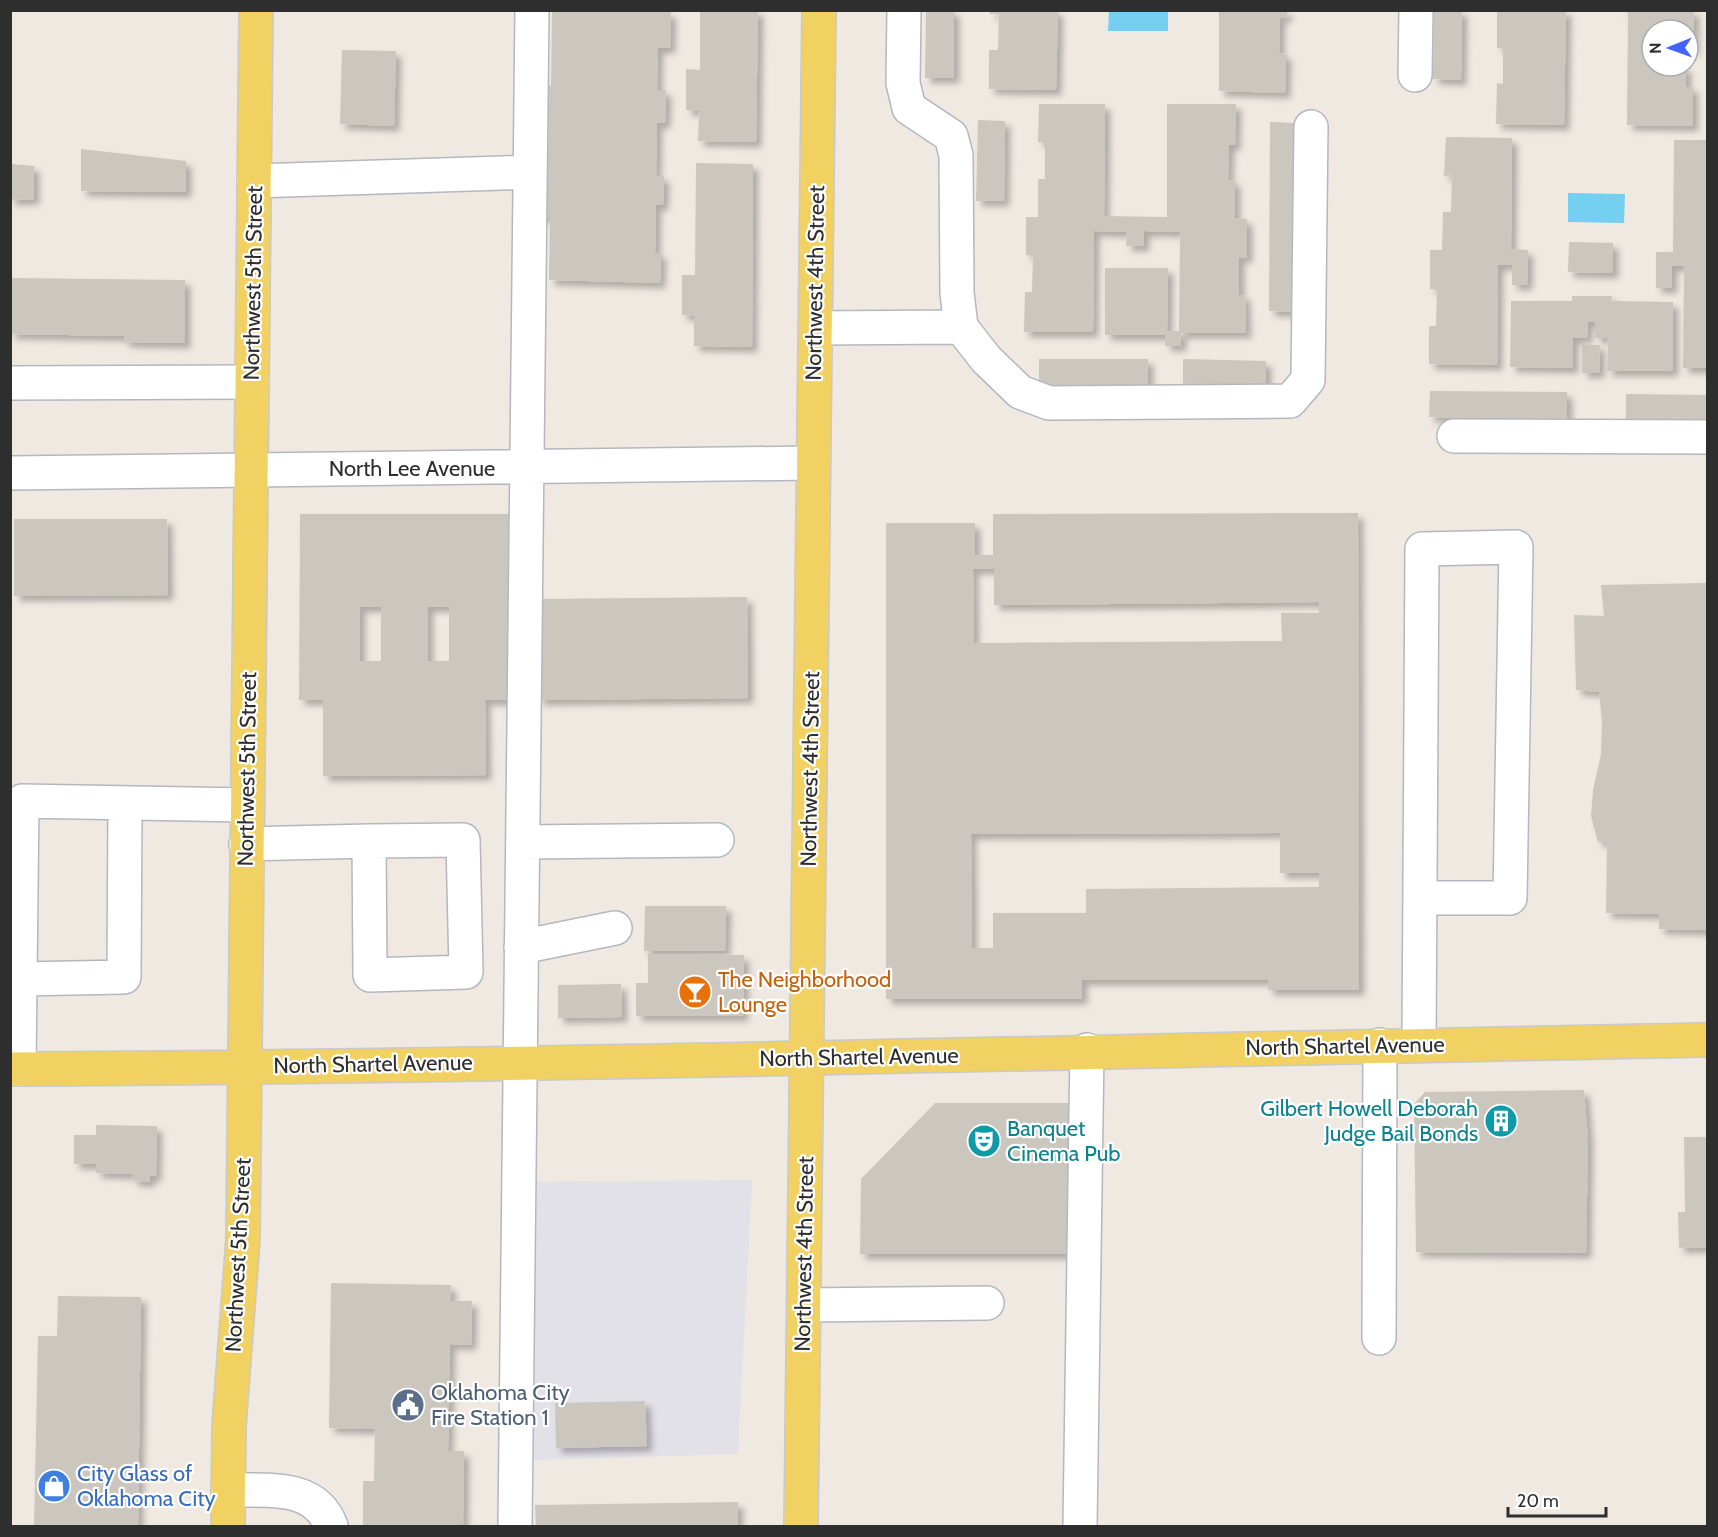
<svg xmlns="http://www.w3.org/2000/svg" width="1718" height="1537" font-family="Cabin,sans-serif">
  <defs>
    <filter id="shadow"><feDropShadow dx="5.5" dy="5.5" stdDeviation="3" flood-color="#0004"/></filter>
  </defs>
  <rect width="100%" height="100%" fill="#efe9e1"/>
  <!-- industrial -->
  <path fill="#e3e1e8" d="M752,1180L738,1454L533,1460L534,1182Z"/>
  <!-- water -->
  <path fill="#75cff0" d="M1109,11H1168V31H1108Z
    M1568,193L1625,194L1624,223L1568,222Z"/>
  <!-- building -->
  <path fill="#cbc7bf" fill-rule="evenodd" filter="url(#shadow)" d="M700,10H758L756,142L698,141L699,111L686,110V69L700,70Z
    M926,10H954V78H925Z
    M990,10H1058L1056,90L989,89V50H998L999,14H990Z
    M1219,10H1287V17H1280L1279,53L1286,54L1285,93L1219,91Z
    M1434,10H1462L1461,80L1433,79Z
    M1497,10H1566L1564,125L1496,124L1497,83L1503,84V48H1497Z
    M1620,10H1694V50H1688V30H1652V66H1686V87H1693V126L1627,125L1628,13Z
    M552,11L671,12L670,48H658L657,90H666L665,123H657L656,176H664L663,205H656L655,253H661L660,283L549,280L550,218H539V187L547,188L549,115H541L543,84L551,86Z
    M342,50L396,51L394,126L340,124Z
    M1039,104H1105L1104,216L1167,217V104H1236L1235,145H1229L1228,180L1235,181V218L1247,219V258L1239,257V295H1245L1246,333H1181V346H1165V335H1105V268H1168L1167,331H1179L1180,232L1144,231V246H1126L1127,232L1094,231L1093,332H1024L1025,292H1032L1033,256L1026,255V217H1038V179H1045V142H1038Z
    M978,120L1005,121L1004,201H976Z
    M1270,122L1297,123L1296,312L1269,311Z
    M1446,137L1512,138L1511,249L1528,250L1527,285H1512V265H1498L1497,365L1429,364V326H1436L1437,289H1430V250H1442L1443,212H1451L1452,175L1444,176Z
    M1674,140H1707V368H1683L1684,266H1672V288H1656V252H1673Z
    M81,149L186,161V192L81,191Z
    M696,163L753,164L752,347L694,346V316L682,315V275H695Z
    M10,164L34,166V199L10,200Z
    M1569,242L1613,243V273L1568,272Z
    M10,278L185,280V343L124,342V336L10,334Z
    M1572,296H1612L1611,301L1673,302V371H1607L1608,338H1595V322H1588L1587,338H1573V368L1510,367L1511,301H1572Z
    M1582,344L1600,345L1599,373H1582Z
    M1039,359H1148V387L1039,386Z
    M1183,359L1266,361V388L1183,387Z
    M1430,391L1567,392V419L1429,417Z
    M1626,394L1707,395V421L1626,420Z
    M1358,513L1359,990H1268V980H1082V999H886V523H975V555H993V514ZM973,569H994V605L1319,602V613H1281L1282,641L974,643ZM1280,833V873H1319V887L1086,889V913H993V948H972L971,834Z
    M300,514H509V700H485L486,775L323,776V700H299ZM360,607H381V661H360ZM428,607H449V661H428Z
    M14,519H167L168,595L14,596Z
    M1707,583V930L1659,929V914L1606,913L1607,842H1598L1591,816L1593,790L1601,754L1602,723L1599,692L1576,690L1574,615L1604,616L1601,585Z
    M747,597L748,698L538,700L537,599Z
    M645,906H726L725,951H644Z
    M648,954L744,955L743,1016H636V983H648Z
    M621,984L622,1017L558,1018V985Z
    M1584,1090L1588,1139L1586,1253L1416,1252L1414,1104L1425,1092Z
    M935,1103H1070V1254H860L861,1179Z
    M96,1125L157,1126L156,1176H150L149,1182L133,1181L132,1174L96,1173V1164H74V1135H96Z
    M1684,1137H1707V1247L1679,1248L1678,1212H1685Z
    M331,1283L451,1285L450,1301H472L471,1345L450,1344L448,1451H464L463,1526H363V1481H374L375,1429L329,1428Z
    M58,1296L141,1297L138,1526H34L38,1336H57Z
    M645,1401L647,1446L556,1448L555,1403Z
    M738,1502V1526H536L535,1505Z"/>
  <g fill="none" stroke-linecap="round" stroke-linejoin="round">
    <!-- minor casing -->
    <g stroke="#b4b7c1" stroke-width="36">
      <path id="minor" d="M904,10L903,83L909,108L951,136L956,155L957,293L961,327
        M1415,75L1416,10
        M254,181L530,172
        M815,328L961,327L986,359L1020,392L1049,403L1290,401L1308,380L1311,127
        M10,383L252,382
        M1454,436L1708,437
        M10,473L813,463
        M523,842L717,840
        M246,844L369,841L370,975L466,972L463,840L369,841
        M521,947L615,928
        M20,979L124,977L125,803
        M1419,1045L1422,549L1516,547L1510,898H1420
        M19,1069L22,801L246,805
        M804,1305L987,1303
        M1379,1338L1380,1045
        M228,1490C266,1491 315,1483 331,1526
        M515,1526L532,10
        M1080,1526L1087,1050"/>
    </g>
    <!-- major casing -->
    <g stroke="#c9c9c9" stroke-width="36">
      <path id="major" d="M10,1069C576,1066 1142,1050 1708,1040
        M228,1526L229,1426L243,1239L256,10
        M801,1526L819,10"/>
    </g>
    <!-- minor -->
    <use href="#minor" stroke="#fff" stroke-width="33"/>
    <!-- major -->
    <use href="#major" stroke="#f2d163" stroke-width="33"/>
  </g>
  <!-- icons -->
  <defs>
    <g id="bar-disc" transform="scale(1.725)"><circle r="9.5" fill="#e8710a" stroke="#fff"/><path d="M-6-5H6L.8 .8V4.5H3.5V6h-7V4.5H-.8V.8Z" fill="#fff"/></g>
    <g id="building-disc" transform="scale(1.725)"><circle r="9.5" fill="#0f9aa8" stroke="#fff"/><path d="M-4-6H4V6H1V3H-1V6H-4ZM-2.5-4.3h1.7v1.8h-1.7ZM.8-4.3h1.7v1.8H.8ZM-2.5-1h1.7V.8h-1.7ZM.8-1h1.7V.8H.8Z" fill="#fff"/></g>
    <g id="theatre-disc" transform="scale(1.725)"><circle r="9.5" fill="#0f9aa8" stroke="#fff"/><path d="M-5-5.5Q0-4 5-5.5V0Q5 5 0 6Q-5 5-5 0ZM-3.3-2.5H-1v1.5H-3.3ZM1-2.5H3.3v1.5H1ZM-2.8 1Q0 5.5 2.8 1Z" fill="#fff"/></g>
    <g id="civic-disc" transform="scale(1.725)"><circle r="9.5" fill="#5c6f8a" stroke="#fff"/><path d="M-.6-6.5H3V-4.5H.6V-3L4-1V1h2V6H-6V1h2V-1L-.6-3ZM-1.2 2.5V6h2.4V2.5Z" fill="#fff"/></g>
    <g id="shop-disc" transform="scale(1.725)"><circle r="9.5" fill="#3f7fe0" stroke="#fff"/><path d="M-5-2.5h2.3a2.7 3.5 0 0 1 5.4 0H5L5.5 6h-11ZM-1.5-2.5h3a1.5 2.3 0 0 0-3 0Z" fill="#fff"/></g>
  </defs>
  <g fill-rule="evenodd">
    <use href="#bar-disc" x="695" y="992"/>
    <use href="#building-disc" x="1501" y="1121"/>
    <use href="#theatre-disc" x="984" y="1141"/>
    <use href="#civic-disc" x="408" y="1405"/>
    <use href="#shop-disc" x="54" y="1486"/>
  </g>
  <g text-anchor="middle" dominant-baseline="central" stroke-width="4.5" stroke-linejoin="round" paint-order="stroke">
    <!-- street labels -->
    <g font-size="22" fill="#2e2e2e" stroke="#fff">
      <text transform="translate(253 283) rotate(-89)">Northwest 5th Street</text>
      <text transform="translate(815 283) rotate(-89)">Northwest 4th Street</text>
      <text x="412" y="468">North Lee Avenue</text>
      <text transform="translate(247 769) rotate(-89)">Northwest 5th Street</text>
      <text transform="translate(810 769) rotate(-89)">Northwest 4th Street</text>
      <text transform="translate(1345 1046) rotate(-1)">North Shartel Avenue</text>
      <text transform="translate(859 1057) rotate(-1)">North Shartel Avenue</text>
      <text transform="translate(373 1064) rotate(-1)">North Shartel Avenue</text>
      <text transform="translate(804 1254) rotate(-89)">Northwest 4th Street</text>
      <text transform="translate(238 1255) rotate(-87)">Northwest 5th Street</text>
    </g>
    <!-- food labels -->
    <g font-size="22" fill="#c56008" stroke="#fff" text-anchor="start">
      <text x="718" y="979">The Neighborhood<tspan x="718" dy="25">Lounge</tspan></text>
    </g>
    <!-- culture labels -->
    <g font-size="22" fill="#0d838f" stroke="#fff" text-anchor="end">
      <text x="1478" y="1108">Gilbert Howell Deborah<tspan x="1478" dy="25">Judge Bail Bonds</tspan></text>
      <text x="1007" y="1128" text-anchor="start">Banquet<tspan x="1007" dy="25">Cinema Pub</tspan></text>
    </g>
    <!-- service labels -->
    <g font-size="22" fill="#4e5e75" stroke="#fff" text-anchor="start">
      <text x="431" y="1392">Oklahoma City<tspan x="431" dy="25">Fire Station 1</tspan></text>
    </g>
    <!-- shop labels -->
    <g font-size="22" fill="#366cbe" stroke="#fff" text-anchor="start">
      <text x="77" y="1473">City Glass of<tspan x="77" dy="25">Oklahoma City</tspan></text>
    </g>
  </g>
  <!-- border -->
  <rect width="1718" height="1537" fill="none" stroke="#2e2e2e" stroke-width="24"/>
  <!-- north arrow -->
  <g transform="translate(1670 48) rotate(269)"><circle r="28" fill="#ffffff" stroke="#ababab" stroke-width="1.5"/>
  <path d="M0-4.5L10 22L0 15L-10 22Z" fill="#4264fb"/>
  <text y="-9" font-size="16" font-weight="bold" text-anchor="middle" fill="#2e2e2e">N</text>
  </g>
  <!-- scale -->
  <path d="M1508 1507v9h98v-9" fill="none" stroke="#2e2e2e" stroke-width="3"/>
  <text x="1517" y="1507" font-size="18" fill="#2e2e2e" stroke="#ffffff" stroke-width="4.5" paint-order="stroke">20 m</text>
</svg>
